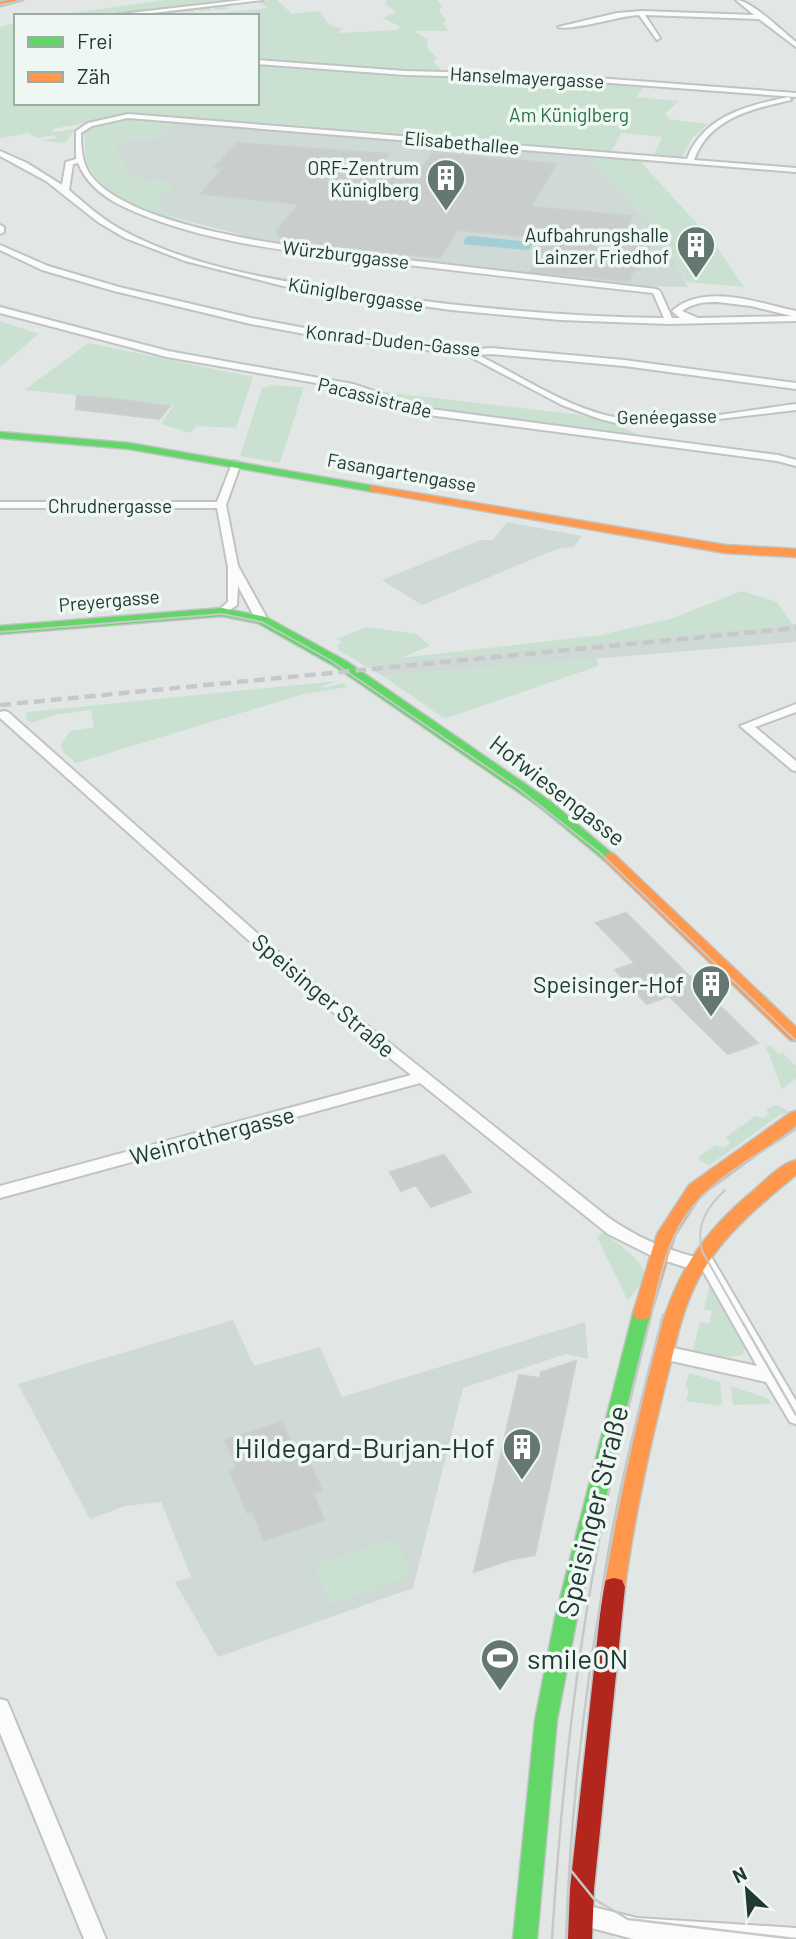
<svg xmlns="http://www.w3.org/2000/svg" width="796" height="1939" font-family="Barlow,sans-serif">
  <rect width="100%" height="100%" fill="#e2e7e5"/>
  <!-- built -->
  <path fill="#cfd9d5" d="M177,121L587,157L663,238L688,287L630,286L287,246L187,221L170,215L158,207L160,197L172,188L164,181L146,182L128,174L114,142L159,138Z
    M507,522L582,536L574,547L557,549L422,605L382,580L481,540H493Z
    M796,624V642L383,676L367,667L400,661Z
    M233,1320L254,1366L320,1347L342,1397L585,1322L588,1359L566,1354L463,1388L413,1588L218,1657L175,1582L191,1577L161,1502L125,1506L90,1519L18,1384Z"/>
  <!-- green -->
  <path fill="#cae1d2" d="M164,0H256L224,4L228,9L215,10L211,6L208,7L212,10L200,11L196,7L191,8L194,12H182L178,8L175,9L178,13L157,11L160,14L150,15L144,11L141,12L144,16H51Z
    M268,0H277L292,14L318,11L331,26L342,28L339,33L398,30L399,26L383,18L397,12L385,5L387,0H437L442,5L439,11L447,22L443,23L448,31H414L428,40L427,48L437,58L434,62L444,73L347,69L645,84L636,97L679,101L665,114L669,117L668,119L708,124L692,138L682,157L654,155L662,137L621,133L611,152L132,115L52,129L54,132L75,129L66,143L41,141L56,138L55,135L37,138L28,133L0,138V27L16,23V103H257V16H188L268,8L259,2Z
    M129,117L177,121L159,138L115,142L128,173L146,182L164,181L172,188L160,197L158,207C182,227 234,233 264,240C216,230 118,216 91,170C84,159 85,145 84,133L94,125Z
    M587,157L640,161L712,240L744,287L686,282L663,238Z
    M0,321L39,334L0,367Z
    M88,343L253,377L236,428L197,426L190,433L161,424L174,405L24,390Z
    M271,385L304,387L280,463L240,456L262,388Z
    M376,391L590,416L613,423L637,434L632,436L434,410Z
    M742,591L777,602L793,625L400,661L367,667L339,650L337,646L342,642L336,639L367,627L417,634L430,646L400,658L601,635L673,618Z
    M597,658L598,666L447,718L442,717L383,676Z
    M337,681L322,687L324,688L343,683L348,687L304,694L76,763L64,753L61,745L70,731L94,727L91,710L54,715L31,723L25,718L27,712Z
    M770,1045L779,1054L783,1053L796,1066V1079L782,1089L766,1047Z
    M777,1105L791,1113L781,1114L709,1166L697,1158L716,1145L724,1148L730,1143L725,1138L755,1116L764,1118L769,1114L766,1109Z
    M603,1232C613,1241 649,1263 644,1277C641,1285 633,1294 628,1301L597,1237Z
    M710,1284L747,1343L743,1354C727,1361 709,1354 693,1350L700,1322L709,1324L712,1311L704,1309Z
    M689,1373L720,1382L722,1404L719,1406L686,1401L689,1389L685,1387Z
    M731,1386L769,1399L770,1404L733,1405Z
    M395,1538L412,1576L329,1604L313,1565Z"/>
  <!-- water -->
  <path fill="#a2ced6" d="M471,236L530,242L533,243L530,249L526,250L463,244L466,237Z"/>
  <!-- building -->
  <path fill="#c9cecc" stroke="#cad0ce" stroke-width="2" d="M237,143L388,154L383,162L386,163L424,165L433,152L556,164L531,207L632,216L624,237L632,238L631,241L651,243L640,270L634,269L629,281L530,272L545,238L457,230L440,258L346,248L345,250L283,242L276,231L299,204L201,194L223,168H214Z
    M77,396L114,399L170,406L159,419L76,409Z
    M626,913L687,974L758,1043L728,1054L669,996L647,1004L615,970L635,963L596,923Z
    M444,1155L471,1192L431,1207L416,1185L401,1191L390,1172Z
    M576,1361L535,1555L509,1560L474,1572L519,1375L540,1378L541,1372Z
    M282,1422L293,1448L302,1445L322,1490L313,1493L324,1520L264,1540L252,1511L247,1513L230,1471L237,1468L225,1440Z"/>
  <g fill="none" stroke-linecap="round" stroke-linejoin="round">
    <!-- street casing -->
    <g stroke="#bfc4c2" stroke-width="4">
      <path id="street" d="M243,0H263L127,16H104Z
        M736,0C751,0 783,32 796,42V47L759,19L645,15L660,38L657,40L639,15C619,16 572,31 558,27L617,13L642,11L754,15Z
        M257,60L405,71L557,75L796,93V97L557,79L405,75L257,64Z
        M789,97L791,100C752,109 709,118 694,160L796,168V172L128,118L92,126L81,133C81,148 82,166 93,178C144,238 355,254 434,263C508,272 582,280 656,289L660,291L672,318H680L672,311C704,282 759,303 796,311V321L669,324L560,320L451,310L283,286L185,261L125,238L98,222L46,181L0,156V151L27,163L62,185L66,162L76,159V131L88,123L128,114L687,159C703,116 748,105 789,97ZM78,163C85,181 101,195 118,204C196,243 296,252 382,262C473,273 563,283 653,293L664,318C567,317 472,308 377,295C291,283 197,271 120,229C101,218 85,204 69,190L73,164ZM717,302L751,306L792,316L698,318L682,311C693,303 703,302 717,302Z
        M0,225L4,227V232L0,234Z
        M0,245L48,266L119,287L251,318L321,331L468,350L491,348L624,360L796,383V389L624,366L491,354L478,355C521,376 563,405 609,416C663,428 741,411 796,404V410L685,423L620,424L600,419L562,405L467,355L321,337L251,324L114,291L42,270L0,250Z
        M0,307L168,351L353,384L423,408L778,455L796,460V466L777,461L421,414L351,389L167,357L0,313Z
        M233,461L241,463L226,505L238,566L268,620L262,623L256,620L238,586L237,605L222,615L216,612L228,602V567L217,508H0V502H217Z
        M796,704V712L755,727L796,761V771L792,770L740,726Z
        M4,711L8,712L303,974L609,1218C635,1236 663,1249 695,1257L697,1253L703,1251L709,1253L796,1401V1424L790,1422L766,1382L658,1358L655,1353L658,1348L664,1346L757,1366L702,1269L685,1267L654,1257L608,1234L420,1083L0,1198V1186L411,1075L293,980L0,718V712Z
        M0,1699L7,1701L10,1708L106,1939H84L0,1733Z
        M581,1904L637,1918L796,1928V1939H633L573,1923L570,1915L573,1907Z"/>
    </g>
    <!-- fast casing -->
    <g stroke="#bec5c2" stroke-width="3">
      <path id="fast" d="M0,432L129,443L374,486L380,489L374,492L129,449L0,438Z
        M222,608L266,617L346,661L550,801L616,857L614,860H604L540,807L336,667L258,623L222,616L0,634V626Z
        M642,1306L649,1308L651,1313L577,1618L557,1720L537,1939H513L535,1720L555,1618L633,1313L635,1308Z"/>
    </g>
    <!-- slow casing -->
    <g stroke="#bec5c2" stroke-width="3">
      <path id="slow" d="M10,0H23L0,6V2Z
        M374,486L725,545L796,549V557L725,553L370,491V487Z
        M609,853L614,854L796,1027V1041L790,1040L604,860L602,857Z
        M796,1111V1126L701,1195L675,1235L651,1313L649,1318L642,1320L635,1318L633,1313L657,1234L689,1185L790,1113Z
        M796,1160V1175C763,1202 729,1230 706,1266C683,1301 676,1343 666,1382C649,1450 634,1518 625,1587L622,1594L614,1596L606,1594L603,1587C613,1518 629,1450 646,1383C657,1340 667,1296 692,1258C708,1232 730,1210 753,1191C766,1180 780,1164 796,1160Z"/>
    </g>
    <!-- jam casing -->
    <g stroke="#bec5c2" stroke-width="3">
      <path id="jam" d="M614,1578L622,1580L625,1587L594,1889L592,1939H568L570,1889L603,1587L606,1580Z"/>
    </g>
    <!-- street -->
    <use href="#street" fill="#fbfbfb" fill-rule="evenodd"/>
    <!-- fast -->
    <use href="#fast" fill="#63d668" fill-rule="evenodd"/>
    <!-- slow -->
    <use href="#slow" fill="#ff974d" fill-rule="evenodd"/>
    <!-- jam -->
    <use href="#jam" fill="#b3261e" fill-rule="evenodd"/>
    <!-- tram-far1 -->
    <path stroke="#c6c9c8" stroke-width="2" d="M0,5L23,0
      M0,632L222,614L262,622L330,660L519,789L599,852L796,1041
      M725,1190C706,1208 696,1225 702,1251L744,1325
      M649,1325C658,1289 664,1248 685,1217C711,1178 759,1155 796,1129
      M660,1325L663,1314"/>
    <!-- tram -->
    <path stroke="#c6c9c8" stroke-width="2.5" d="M743,1323L796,1415
      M569,1868L594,1899L628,1919L796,1939
      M552,1939C560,1813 572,1687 595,1563C609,1482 629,1403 649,1323
      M566,1939C573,1732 608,1523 661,1323"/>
    <!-- rail -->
    <path stroke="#c6c9c8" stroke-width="4.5" stroke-dasharray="11 6" stroke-linecap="butt" d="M0,705L796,628"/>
  </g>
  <!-- icons -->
  <defs>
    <g id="building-pin" transform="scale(2.0125)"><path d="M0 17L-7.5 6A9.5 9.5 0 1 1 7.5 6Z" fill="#647771" stroke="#eff7f3"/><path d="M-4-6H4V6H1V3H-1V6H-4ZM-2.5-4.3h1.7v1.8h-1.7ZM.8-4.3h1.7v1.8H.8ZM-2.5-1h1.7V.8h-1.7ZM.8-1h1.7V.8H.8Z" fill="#fff"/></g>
    <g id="stadium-pin" transform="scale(2.0125)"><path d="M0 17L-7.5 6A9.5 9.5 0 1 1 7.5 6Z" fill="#647771" stroke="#eff7f3"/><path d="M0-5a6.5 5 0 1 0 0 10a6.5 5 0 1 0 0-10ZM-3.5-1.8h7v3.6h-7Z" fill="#fff"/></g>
  </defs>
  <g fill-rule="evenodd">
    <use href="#building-pin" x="446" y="178"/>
    <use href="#building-pin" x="696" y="245"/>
    <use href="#building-pin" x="711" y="984"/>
    <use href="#building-pin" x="522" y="1447"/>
    <use href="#stadium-pin" x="500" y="1658"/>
  </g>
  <g text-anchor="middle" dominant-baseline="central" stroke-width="7" stroke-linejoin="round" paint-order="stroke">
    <!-- far-street labels -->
    <g font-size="19" fill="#203a33" stroke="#eff7f3">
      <text transform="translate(527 77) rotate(3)">Hanselmayergasse</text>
      <text transform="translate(462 142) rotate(5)">Elisabethallee</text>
      <text transform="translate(346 254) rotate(7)">Würzburggasse</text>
      <text transform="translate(356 294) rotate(9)">Küniglberggasse</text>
      <text transform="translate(393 340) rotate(6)">Konrad-Duden-Gasse</text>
      <text transform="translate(375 397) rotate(14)">Pacassistraße</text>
      <text transform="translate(667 416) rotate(-1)">Genéegasse</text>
      <text transform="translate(402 472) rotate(10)">Fasangartengasse</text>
      <text x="110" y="505">Chrudnergasse</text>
      <text transform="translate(109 600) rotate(-5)">Preyergasse</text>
    </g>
    <!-- far-park labels -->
    <g font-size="19" fill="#2a7147" stroke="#eff7f3">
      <text x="569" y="114">Am Küniglberg</text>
    </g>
    <!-- far-poi labels -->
    <g font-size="19" fill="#203a33" stroke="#eff7f3" text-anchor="end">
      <text x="419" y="167">ORF-Zentrum<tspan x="419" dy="22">Küniglberg</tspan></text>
      <text x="669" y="234">Aufbahrungshalle<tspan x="669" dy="22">Lainzer Friedhof</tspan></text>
    </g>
    <!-- street labels -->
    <g font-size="23" fill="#203a33" stroke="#eff7f3">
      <text transform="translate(558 790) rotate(38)">Hofwiesengasse</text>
      <text transform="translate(324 995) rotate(40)">Speisinger Straße</text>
      <text transform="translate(212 1135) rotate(-15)">Weinrothergasse</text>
    </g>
    <!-- poi labels -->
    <g font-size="23" fill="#203a33" stroke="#eff7f3" text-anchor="end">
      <text x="684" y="984">Speisinger-Hof</text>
    </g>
    <!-- near-poi labels -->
    <g font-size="28" fill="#203a33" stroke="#eff7f3" text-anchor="end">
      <text x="495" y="1447">Hildegard-Burjan-Hof</text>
      <text x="527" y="1658" text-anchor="start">smileON</text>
    </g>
    <!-- near-street labels -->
    <g font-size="28" fill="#203a33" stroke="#eff7f3">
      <text transform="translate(592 1511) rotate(-76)">Speisinger Straße</text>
    </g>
  </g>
  <!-- legend -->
  <rect x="14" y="14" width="245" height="91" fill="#eff7f3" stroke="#9caba6" stroke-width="2"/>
  <rect x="28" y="37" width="35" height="10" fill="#63d668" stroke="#9caba6" stroke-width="2"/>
  <text x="77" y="49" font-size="21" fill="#203a33">Frei</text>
  <rect x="28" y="72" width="35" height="10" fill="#ff974d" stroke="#9caba6" stroke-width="2"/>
  <text x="77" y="84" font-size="21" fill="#203a33">Zäh</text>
  <!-- north arrow -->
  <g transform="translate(747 1890) rotate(334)" stroke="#eff7f3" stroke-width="5" paint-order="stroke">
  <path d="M0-5L12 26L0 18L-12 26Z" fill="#203a33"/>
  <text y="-10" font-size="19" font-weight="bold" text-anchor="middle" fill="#203a33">N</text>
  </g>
</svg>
